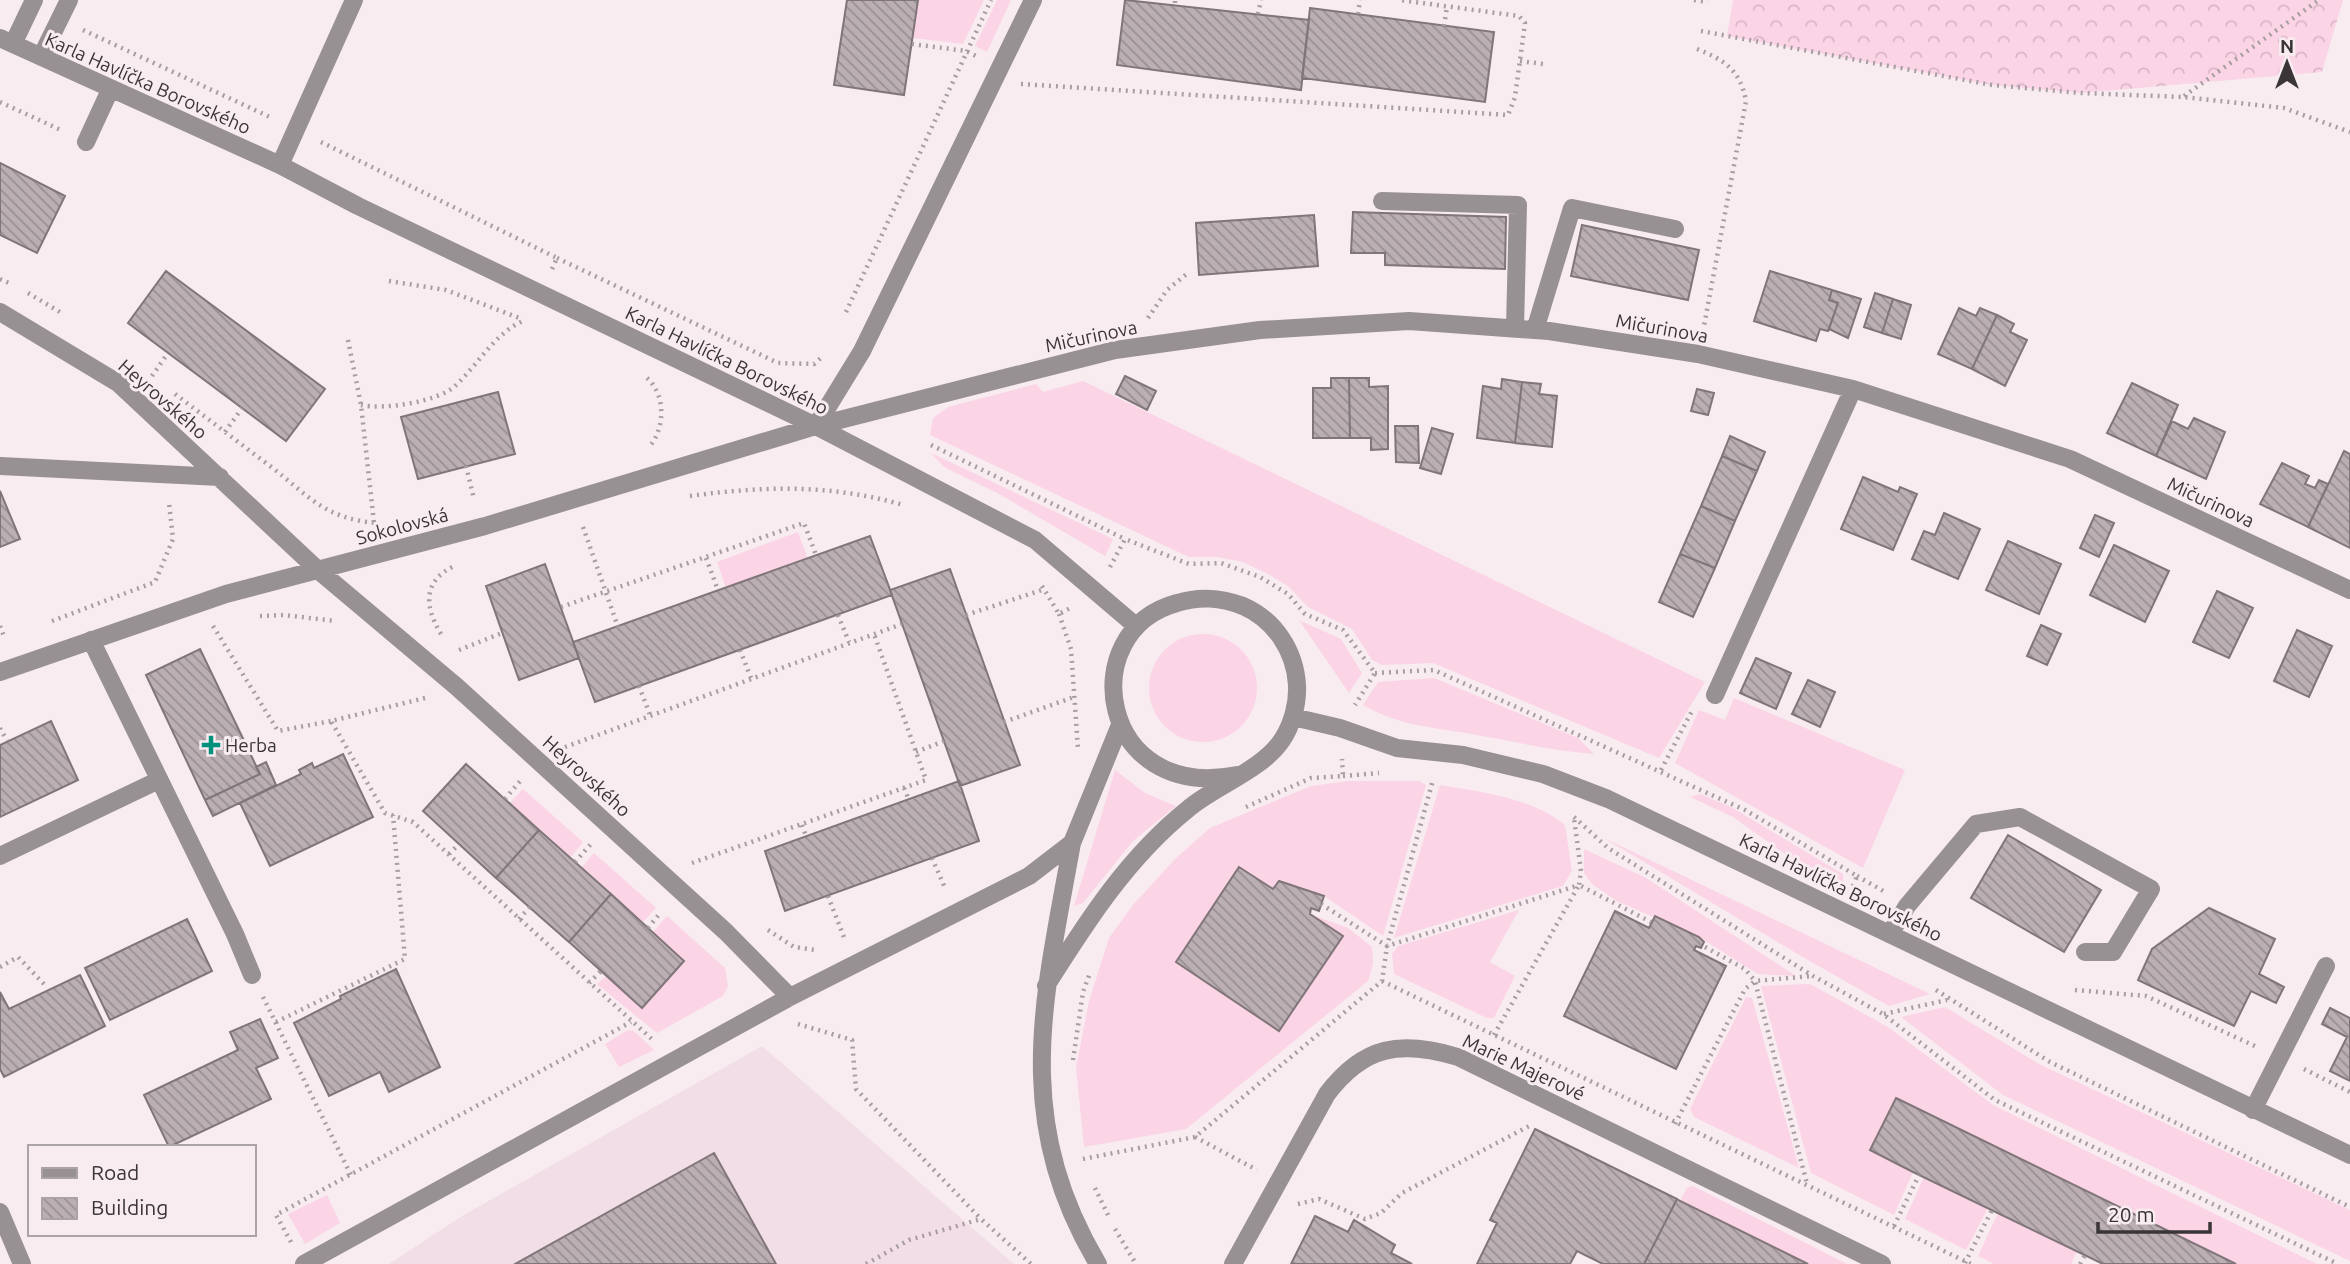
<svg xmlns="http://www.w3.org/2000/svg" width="2350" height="1264" font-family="Ubuntu,sans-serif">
  <defs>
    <pattern id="forest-crowns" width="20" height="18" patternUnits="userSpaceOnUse" patternTransform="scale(1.75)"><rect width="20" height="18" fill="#fbd4e6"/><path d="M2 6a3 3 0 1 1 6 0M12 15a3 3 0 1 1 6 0" fill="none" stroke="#d8b7c6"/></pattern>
    <pattern id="building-back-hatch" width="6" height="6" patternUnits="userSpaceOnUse" patternTransform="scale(1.75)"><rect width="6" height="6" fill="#bbafb4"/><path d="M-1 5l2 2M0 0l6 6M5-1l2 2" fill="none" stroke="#998f93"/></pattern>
  </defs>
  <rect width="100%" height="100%" fill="#f8ecf1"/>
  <!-- built -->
  <path fill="#f2dee7" d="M762,1046L1014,1264H389L462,1216Z"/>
  <!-- grass -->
  <path fill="#fbd4e6" d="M918,0H984L963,44L913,38Z
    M997,0H1011L987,52L975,46Z
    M1083,381L1705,682L1659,758L1433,663L1382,665L1372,660L1352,629L1308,607L1288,586L1268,574L1243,562L1217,557H1189L930,435L933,418L948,407L1036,384L1043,392Z
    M931,453L1113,539L1105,556L999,494L944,467Z
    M798,532L808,559L726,588L717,562Z
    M1299,620L1341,639L1362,673L1349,693Z
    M1149 688a54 54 0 1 1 108 0a54 54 0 1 1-108 0Z
    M1434,678L1578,738L1594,754C1554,751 1516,742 1477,735C1434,727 1401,727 1363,705L1378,682Z
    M1734,698L1905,770L1863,868L1675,763L1699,710L1725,720Z
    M1115,770L1145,793L1176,806L1133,841L1083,903L1074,906Z
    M1349,781H1419L1426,785L1383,936L1324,896L1279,881L1273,889L1239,867L1176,962L1279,1031L1342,936L1310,914L1348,928L1372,947L1373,964L1368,981L1186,1129L1084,1147L1076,1068L1089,1001L1109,938L1132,906L1176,858L1210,828L1311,786Z
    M1440,785C1481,792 1532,798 1565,825L1572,871L1563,886L1394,938Z
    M523,789L583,842L570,858L510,803Z
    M1700,794L1731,807L1843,874V885L1792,859L1733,817L1690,797Z
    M1604,838L1930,994L1889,1006L1806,959Z
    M1584,849L1646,878L1796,976L1758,974L1699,937L1617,901L1592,884L1584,873Z
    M594,853L656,908L642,923L581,868Z
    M1519,910L1490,962L1515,976L1494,1018H1487L1394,974L1392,954L1398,946Z
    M667,916L725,968L728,986L723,996L657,1033L597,984L606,976L643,1008L684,961L653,932Z
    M1810,984L1888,1027L1993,1105L2317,1264H2236L1896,1098L1870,1150L1913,1172L1894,1215L1811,1173L1761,986Z
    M1746,997L1752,998L1799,1168L1694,1117L1690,1109Z
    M1945,1007L2039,1064L2350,1210V1261L2003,1095L1901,1017Z
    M628,1030L634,1031L654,1050L619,1067L605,1044Z
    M1924,1177L1988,1208L1966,1250L1905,1219Z
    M1693,1186L1847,1264H1808L1680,1201L1687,1188Z
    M327,1195L340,1223L305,1244L288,1214Z
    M1998,1213L2077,1251L2071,1264H1994L1978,1256Z"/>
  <!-- forest -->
  <path fill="url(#forest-crowns)" d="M1733,0H2343L2322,72L2081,93L1992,85L1727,36Z"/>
  <!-- building -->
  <path fill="url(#building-back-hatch)" stroke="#807579" stroke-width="2" d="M847,0H918L904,95L834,85Z
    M1125,0L1309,20L1301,90L1117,65Z
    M1310,8L1494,32L1485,102L1302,78Z
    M0,163L65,196L37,253L0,235Z
    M1353,212L1506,217L1505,269L1385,265V253H1351Z
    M1314,215L1318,266L1199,275L1196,223Z
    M1582,225L1699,250L1688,300L1571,276Z
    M166,271L325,389L286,441L128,323Z
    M1770,271L1832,290L1829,300L1838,303L1828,331L1820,329L1816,341L1754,321Z
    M1832,290L1861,299L1848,338L1829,329L1838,303L1829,300Z
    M1875,293L1893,299L1882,333L1864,327Z
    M1893,299L1911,305L1901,339L1882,333Z
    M1959,308L1976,316L1980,308L1997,315L1972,369L1938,354Z
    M1997,315L2014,324L2010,332L2027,340L2005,386L1972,369Z
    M1125,376L1156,391L1147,410L1116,394Z
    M1331,378H1349L1350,438H1313V388H1331Z
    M1349,378H1369V387L1388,386V449L1371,450V438H1350Z
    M1502,379L1522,382L1515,443L1477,438L1483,386L1501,389Z
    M1522,382L1541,384L1539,394L1557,396L1552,447L1515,443Z
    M2132,383L2178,405L2156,456L2107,433Z
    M1697,389L1714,393L1708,415L1691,411Z
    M498,392L515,454L418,479L401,417Z
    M2194,418L2225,432L2206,479L2156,456L2172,421L2188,429Z
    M1395,426H1418L1419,463L1396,462Z
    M1432,428L1453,434L1441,474L1420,468Z
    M1730,436L1765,452L1757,471L1722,456Z
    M2344,451L2350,454V548L2308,527Z
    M1722,456L1757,471L1735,521L1701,506Z
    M2282,463L2309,476L2305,484L2315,488L2319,480L2328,484L2308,527L2260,504Z
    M1863,477L1898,492L1900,487L1917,494L1893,550L1841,529Z
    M0,491L20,539L0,547Z
    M1701,506L1735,521L1715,568L1680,554Z
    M1944,513L1980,529L1958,579L1912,559L1924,531L1935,535Z
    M2095,515L2114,523L2099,557L2080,548Z
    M870,536L892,595L595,702L573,642Z
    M2008,541L2061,564L2039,614L1986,590Z
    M2114,545L2169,571L2145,622L2090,595Z
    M1680,554L1715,568L1693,617L1659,602Z
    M545,564L579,658L519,680L486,586Z
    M950,569L1020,765L960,786L890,590Z
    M2217,591L2253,608L2229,658L2193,642Z
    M2041,625L2061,634L2047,665L2027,656Z
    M2297,630L2332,646L2309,697L2274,681Z
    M200,649L260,774L205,800L146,675Z
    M1756,658L1791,673L1776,709L1740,693Z
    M1808,680L1835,692L1820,727L1792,714Z
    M51,721L78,780L0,817V745Z
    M343,754L373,817L270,866L240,803L301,774L299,770L312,763L314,768Z
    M266,762L276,785L213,816L205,800L260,774L256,767Z
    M466,764L539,830L496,878L423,811Z
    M959,781L979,841L785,911L765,851Z
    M539,830L611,894L569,942L496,878Z
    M2008,835L2101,890L2064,952L1971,898Z
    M1239,867L1273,889L1279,881L1324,896L1319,911L1311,908L1310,914L1343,936L1279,1031L1176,962Z
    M611,894L684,961L642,1008L569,942Z
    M2209,908L2275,939L2259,974L2284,987L2276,1003L2251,991L2234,1026L2138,980L2152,949Z
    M1615,911L1649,928L1655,916L1699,937L1704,942L1701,948L1696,946L1694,950L1726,966L1676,1069L1564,1016Z
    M187,919L212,971L110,1020L85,968Z
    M396,969L440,1067L389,1092L380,1072L329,1096L294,1023L341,999L340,996Z
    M80,975L105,1026L4,1077L0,1069V992L9,1009Z
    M2330,1008L2350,1018V1081L2330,1071L2347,1037L2322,1024Z
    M260,1019L278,1058L256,1068L271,1099L169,1147L144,1095L238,1050L230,1032Z
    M1896,1098L2236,1264H2103L1913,1172L1870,1150Z
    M1535,1129L1677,1199L1644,1264H1603L1577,1251L1570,1264H1477L1497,1223L1490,1220Z
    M714,1153L776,1264H515Z
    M1677,1199L1680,1201L1808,1264H1644Z
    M1315,1216L1348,1232L1354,1220L1395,1245L1391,1253L1412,1264H1291Z"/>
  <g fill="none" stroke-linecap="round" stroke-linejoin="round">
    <!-- path -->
    <path stroke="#a79ea2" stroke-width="4.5" stroke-dasharray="2 5" stroke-linecap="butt" d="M1694,0L1708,2
      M1175,3V0
      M1258,14L1261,0
      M1358,14L1360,0
      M1444,26L1447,7
      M83,30L272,118
      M1701,31L1992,85L2081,93L2183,97L2284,108L2350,132
      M912,44L966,51L976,56
      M1697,49C1725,60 1740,70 1746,101L1704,326
      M1520,61L1543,64
      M1021,84L1508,115L1515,97L1525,23L1519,16L1400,0
      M2184,96L2319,0
      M0,102L63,131
      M321,142L557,258L552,269
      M557,258L778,363L814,364L823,356
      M0,279L11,284
      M389,281L446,290L522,319
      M28,293L60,312
      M846,312L991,0
      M1148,318L1167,290L1189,272
      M348,340L361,405L374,523
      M152,376L168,353
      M647,378C666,395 665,427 650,446
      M175,394C207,418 238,442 270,466C308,495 324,519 377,523
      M361,405C383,410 438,402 455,386C479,364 494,333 525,320
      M225,432L242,408
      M931,445L1125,539
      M466,466L474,499
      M690,496C763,486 832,484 903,505
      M583,527L618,627
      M706,558L718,590
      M1110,567L1125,539L1189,564L1221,563L1260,577L1288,594L1305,614L1343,630L1375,673L1355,705
      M1042,586L1059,614L1072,607
      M561,607L804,523L816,555
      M1059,614L1071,649L1078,749
      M838,615L849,642
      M966,615L1045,589
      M260,616L284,615L335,621
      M52,621L155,582L173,539L169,503
      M0,626L5,639
      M213,626L278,731L331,721
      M441,634C424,606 423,581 454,566
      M459,650L502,633
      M740,650L751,678
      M1375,673L1434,670L1745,810L1857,876L1853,886
      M639,686L650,715
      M425,698L331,721L385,813L413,822L654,1041
      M1004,722L1074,697
      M0,728L7,741
      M565,747L902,624
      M916,752L944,741
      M1661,770L1692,711
      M1343,776L1379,773
      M904,788L909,800
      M505,799L521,780
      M1246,807L1311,778L1343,776L1342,759
      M1574,817L1608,848L1813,976L1883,1014L1995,1100L2338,1264
      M802,825L806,836
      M449,854L459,844
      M932,858L945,888
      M575,862L591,844
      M692,863L926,780L874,634
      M1857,876L1885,892
      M828,896L845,940
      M1321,904L1387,946L1579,885L1581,871L1574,818
      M519,919L530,907
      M648,928L661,912
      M768,930L794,947L816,950
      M1705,947L1745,969L1755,981L1807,1184
      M0,967L18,957L44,984
      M1382,981L1971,1264
      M589,983L601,971
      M1936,990L2050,1062L2350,1207
      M2075,990L2146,996L2255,1046
      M263,997L351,1175
      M1884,1014L1947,1000
      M276,1022L405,959L393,815
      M798,1024L852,1040L856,1089L981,1219
      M1494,1035L1579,885L1651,922
      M1073,1060L1083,992L1090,973
      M2304,1069L2350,1092
      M1675,1124L1745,989L1755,981L1812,976
      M1195,1137L1257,1170
      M1083,1159L1195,1137L1382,981L1387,946L1433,780
      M1095,1188L1108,1215
      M1298,1204L1319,1199L1365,1219L1381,1213L1402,1193L1531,1125
      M1894,1226L1919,1175
      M1115,1229L1136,1264
      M291,1242L276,1215L631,1022
      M1965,1263L1992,1210
      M866,1264L909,1240L981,1219L1031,1264
      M2080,1264L2085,1255"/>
    <!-- minor -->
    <path stroke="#979194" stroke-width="18" d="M0,38L280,165L358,206L816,426L1035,540L1136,626
      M13,44L34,0
      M41,57L69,0
      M86,142L110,90
      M280,165L354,0
      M1382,201L1518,205L1515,328
      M0,312L118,383L318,570L457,687L726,932L790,997
      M1535,330L1572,208L1675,229
      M816,426L862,351L1033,0
      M0,466L220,477
      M91,640L235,934L252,975
      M0,672L226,594L485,526L816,426L1115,350L1260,330L1409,321L1549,331L1698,354L1853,389L2070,459L2350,590
      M1715,695L1853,389
      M1293,717L1340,728L1397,748L1463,755L1543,774L1608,799L2350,1155
      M1072,843C1044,999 1011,1118 1098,1264
      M0,856L159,780
      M1890,934L1907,906L1976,824L2020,817L2151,889L2113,952H2085
      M1046,986C1087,921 1128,857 1188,809C1215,786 1262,770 1282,740C1292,725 1298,704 1297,685C1295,651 1275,620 1243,606C1220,597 1200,596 1177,603C1073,631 1099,803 1237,775
      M2253,1110L2326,966
      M0,1212L22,1264
      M304,1264L790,997L1029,876L1072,843L1120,725
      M1233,1264L1327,1094C1364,1045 1401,1040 1458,1057L1882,1264"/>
  </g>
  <!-- markers -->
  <path fill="#02917c" stroke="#f8ecf1" stroke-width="2.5" d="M207.5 734.5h7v7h7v7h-7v7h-7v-7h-7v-7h7z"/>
  <g text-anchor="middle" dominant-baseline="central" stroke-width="6" stroke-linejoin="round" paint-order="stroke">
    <!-- street labels -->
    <g font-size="19" fill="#3a3537" stroke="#f8ecf1">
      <text transform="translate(148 83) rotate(24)">Karla Havlíčka Borovského</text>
      <text transform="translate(1662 328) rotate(10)">Mičurinova</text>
      <text transform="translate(1091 336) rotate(-12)">Mičurinova</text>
      <text transform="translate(727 360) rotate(26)">Karla Havlíčka Borovského</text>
      <text transform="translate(163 399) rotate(41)">Heyrovského</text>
      <text transform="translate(2211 502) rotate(25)">Mičurinova</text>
      <text transform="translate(402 526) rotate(-15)">Sokolovská</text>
      <text transform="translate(587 776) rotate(42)">Heyrovského</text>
      <text transform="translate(1841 887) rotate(26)">Karla Havlíčka Borovského</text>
      <text transform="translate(1524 1067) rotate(25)">Marie Majerové</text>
    </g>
    <!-- poi labels -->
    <g font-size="19" fill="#3a3537" stroke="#f8ecf1" text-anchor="start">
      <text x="225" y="745">Herba</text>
    </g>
  </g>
  <!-- legend -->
  <rect x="28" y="1145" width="228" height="91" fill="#f8ecf1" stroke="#aca3a7" stroke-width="2"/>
  <rect x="42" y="1168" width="35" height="10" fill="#979194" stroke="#aca3a7" stroke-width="2"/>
  <text x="91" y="1180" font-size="21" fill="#3a3537">Road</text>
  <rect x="42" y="1198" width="35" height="21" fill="url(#building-back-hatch)" stroke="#aca3a7" stroke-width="2"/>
  <text x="91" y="1215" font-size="21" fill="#3a3537">Building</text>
  <!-- north arrow -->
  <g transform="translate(2287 63)" stroke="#f8ecf1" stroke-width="5" paint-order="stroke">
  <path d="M0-5L12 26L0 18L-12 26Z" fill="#3a3537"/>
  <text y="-10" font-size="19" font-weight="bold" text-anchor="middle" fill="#3a3537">N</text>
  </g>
  <!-- scale -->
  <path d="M2098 1222v10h112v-10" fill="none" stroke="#3a3537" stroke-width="3.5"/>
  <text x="2108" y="1222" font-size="21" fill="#3a3537" stroke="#f8ecf1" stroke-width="5" paint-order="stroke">20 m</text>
</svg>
